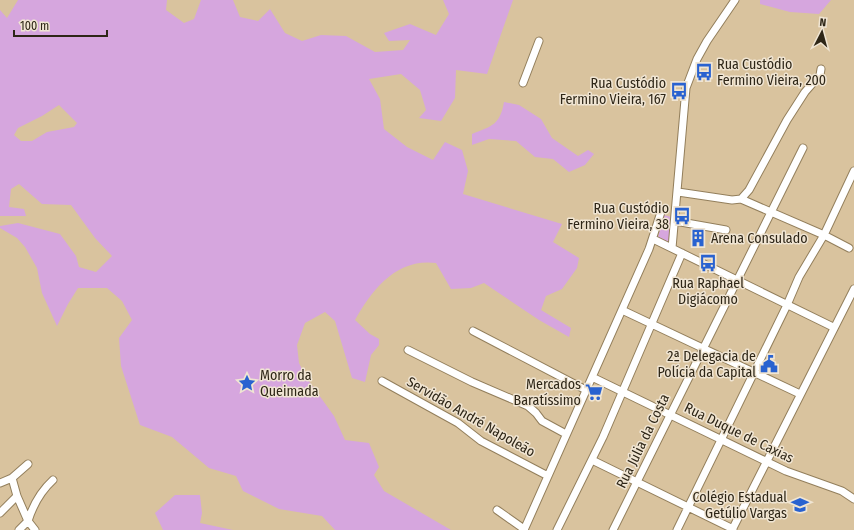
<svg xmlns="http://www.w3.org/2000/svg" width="854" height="530" font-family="'Fira Sans Condensed',sans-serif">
  <rect width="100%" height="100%" fill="#d9c39e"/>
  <!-- green -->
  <path fill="#d6a6de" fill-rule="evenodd" d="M18,0H167L166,10L184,23L194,19L201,0H233L240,17L258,21L270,9L285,33L302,41L321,35L346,36L375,52L403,50L410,40L389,41L384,33L410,24L436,35L449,14L443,0H513L487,74L456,70L455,98L441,121L419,118L426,110L420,90L401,74L369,79L380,99L384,129L407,147L433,160L445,142L462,150L468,171L463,194L562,224L553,242L579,258L577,268L562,289L546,296L541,310L571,328L569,337L539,320L484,283L471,288L451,289L436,263C396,258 372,290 355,320L370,334L379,339V345L371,355L365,382L352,378L335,321L325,312L305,323L297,345L299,363L306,377L334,416L345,440L369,443L379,467L374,475L384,491L451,530H335L322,516L279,509L243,491L236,476L209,468L172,437L140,425L121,366L119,338L132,320L122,301L107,288H78L68,304L57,326L42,293L37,268L25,247L17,238L0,228V226L18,223L60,234L76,256L79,267L96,272L112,256L95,238L71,205L42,204L19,184L11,189L9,207L24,209L26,216H0V10L7,18ZM59,105L77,123L74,127L47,132L32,141H21L14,135L18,128L42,116Z
    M760,0H831L819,14L790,12L760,4Z
    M504,102L519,105L541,119L552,138L578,156L588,150L594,154L585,165L569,172L553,159L535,157L516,141L489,139L472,145V134C492,126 500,125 504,102Z
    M664,215L671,217L669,242L658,237Z
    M175,495H200L202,513L200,523L233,530H163L155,513Z"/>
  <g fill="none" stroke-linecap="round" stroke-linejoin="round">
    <!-- minor casing -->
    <g stroke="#937f5c" stroke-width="9">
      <path id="minor" d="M523,83L539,41
        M678,192L732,200L741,199L749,190L787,120L805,92L820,75L821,69
        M741,199L824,235L849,248
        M675,221L726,230
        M653,239L833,327
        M672,248L686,88L697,59L707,41L735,0
        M622,310L800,394
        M473,331L586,390
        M408,350L472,382L528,406L536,413L542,421L566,434
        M592,377L786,471L842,491L854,499
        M382,381L458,423L481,441L548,476
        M592,460L733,529
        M0,483L12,478
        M497,510L524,529
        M0,513L17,496
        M19,530L28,521L17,496L12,478L28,464
        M35,530L28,521C33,505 41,491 53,480
        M524,530L649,249L661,212
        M557,530L603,437L682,253
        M613,530L803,148
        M677,530L787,305L799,277L824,235L854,171
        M732,530L854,289"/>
    </g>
    <!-- minor -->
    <use href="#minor" stroke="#fff" stroke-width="7"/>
  </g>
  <!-- icons -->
  <defs>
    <g id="bus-bare" transform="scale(1.38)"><path d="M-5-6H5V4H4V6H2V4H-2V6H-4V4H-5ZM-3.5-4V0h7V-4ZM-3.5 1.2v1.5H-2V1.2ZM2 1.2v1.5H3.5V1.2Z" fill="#2962d0" stroke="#f0e5d3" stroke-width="2.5" paint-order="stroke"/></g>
    <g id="building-bare" transform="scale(1.38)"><path d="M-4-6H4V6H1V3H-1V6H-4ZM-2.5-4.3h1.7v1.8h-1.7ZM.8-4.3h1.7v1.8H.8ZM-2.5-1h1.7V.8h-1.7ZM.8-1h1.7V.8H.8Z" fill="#2962d0" stroke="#f0e5d3" stroke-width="2.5" paint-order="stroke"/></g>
    <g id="civic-bare" transform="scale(1.38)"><path d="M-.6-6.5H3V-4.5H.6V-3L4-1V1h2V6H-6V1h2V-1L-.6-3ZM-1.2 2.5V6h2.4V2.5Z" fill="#2962d0" stroke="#f0e5d3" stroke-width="2.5" paint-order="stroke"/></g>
    <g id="sight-bare" transform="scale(1.38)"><path d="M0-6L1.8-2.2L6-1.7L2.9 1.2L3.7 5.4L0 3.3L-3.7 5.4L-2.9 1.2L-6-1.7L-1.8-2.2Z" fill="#2962d0" stroke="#f0e5d3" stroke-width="2.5" paint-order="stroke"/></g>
    <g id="supermarket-bare" transform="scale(1.38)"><path d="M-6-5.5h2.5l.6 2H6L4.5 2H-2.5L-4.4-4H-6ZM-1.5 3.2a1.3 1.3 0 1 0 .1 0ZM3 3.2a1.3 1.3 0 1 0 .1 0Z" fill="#2962d0" stroke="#f0e5d3" stroke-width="2.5" paint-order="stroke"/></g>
    <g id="school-bare" transform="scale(1.38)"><path d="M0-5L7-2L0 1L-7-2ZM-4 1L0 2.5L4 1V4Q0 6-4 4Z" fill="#2962d0" stroke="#f0e5d3" stroke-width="2.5" paint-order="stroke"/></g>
  </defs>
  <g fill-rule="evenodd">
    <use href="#bus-bare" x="704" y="72"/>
    <use href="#bus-bare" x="679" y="91"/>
    <use href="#bus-bare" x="682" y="216"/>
    <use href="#building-bare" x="698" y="238"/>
    <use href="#bus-bare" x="708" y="263"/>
    <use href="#civic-bare" x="769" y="364"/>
    <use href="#sight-bare" x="247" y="383"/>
    <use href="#supermarket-bare" x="594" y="392"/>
    <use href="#school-bare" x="800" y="505"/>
  </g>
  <g text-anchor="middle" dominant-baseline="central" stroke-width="3" stroke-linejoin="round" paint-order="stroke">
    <!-- poi labels -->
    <g font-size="14" fill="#2e2617" stroke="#f0e5d3" text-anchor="end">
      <text x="717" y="64" text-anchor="start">Rua Custódio<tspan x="717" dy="16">Fermino Vieira, 200</tspan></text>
      <text x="666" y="83">Rua Custódio<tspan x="666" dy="16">Fermino Vieira, 167</tspan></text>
      <text x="669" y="208">Rua Custódio<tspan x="669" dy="16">Fermino Vieira, 38</tspan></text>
      <text x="711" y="238" text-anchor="start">Arena Consulado</text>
      <text x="708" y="283" text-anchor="middle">Rua Raphael<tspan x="708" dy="16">Digiácomo</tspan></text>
      <text x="756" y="356">2ª Delegacia de<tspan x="756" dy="16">Polícia da Capital</tspan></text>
      <text x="260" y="375" text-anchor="start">Morro da<tspan x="260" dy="16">Queimada</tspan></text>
      <text x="581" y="384">Mercados<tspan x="581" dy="16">Baratíssimo</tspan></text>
      <text x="787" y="497">Colégio Estadual<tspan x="787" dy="16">Getúlio Vargas</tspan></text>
    </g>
    <!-- street labels -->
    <g font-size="14" fill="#2e2617" stroke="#f0e5d3">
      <text transform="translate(471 417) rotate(30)">Servidão André Napoleão</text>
      <text transform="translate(739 433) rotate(26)">Rua Duque de Caxias</text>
      <text transform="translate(643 441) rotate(-64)">Rua Júlia da Costa</text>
    </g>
  </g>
  <!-- north arrow -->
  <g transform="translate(822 32) rotate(6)" stroke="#f0e5d3" stroke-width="3" paint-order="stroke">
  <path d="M0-3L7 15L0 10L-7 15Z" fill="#2e2617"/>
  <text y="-6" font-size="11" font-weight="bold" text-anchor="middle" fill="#2e2617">N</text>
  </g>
  <!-- scale -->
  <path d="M14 30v6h93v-6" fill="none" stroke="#2e2617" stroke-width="2"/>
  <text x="20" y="30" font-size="12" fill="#2e2617" stroke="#f0e5d3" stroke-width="3" paint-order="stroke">100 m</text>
</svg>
